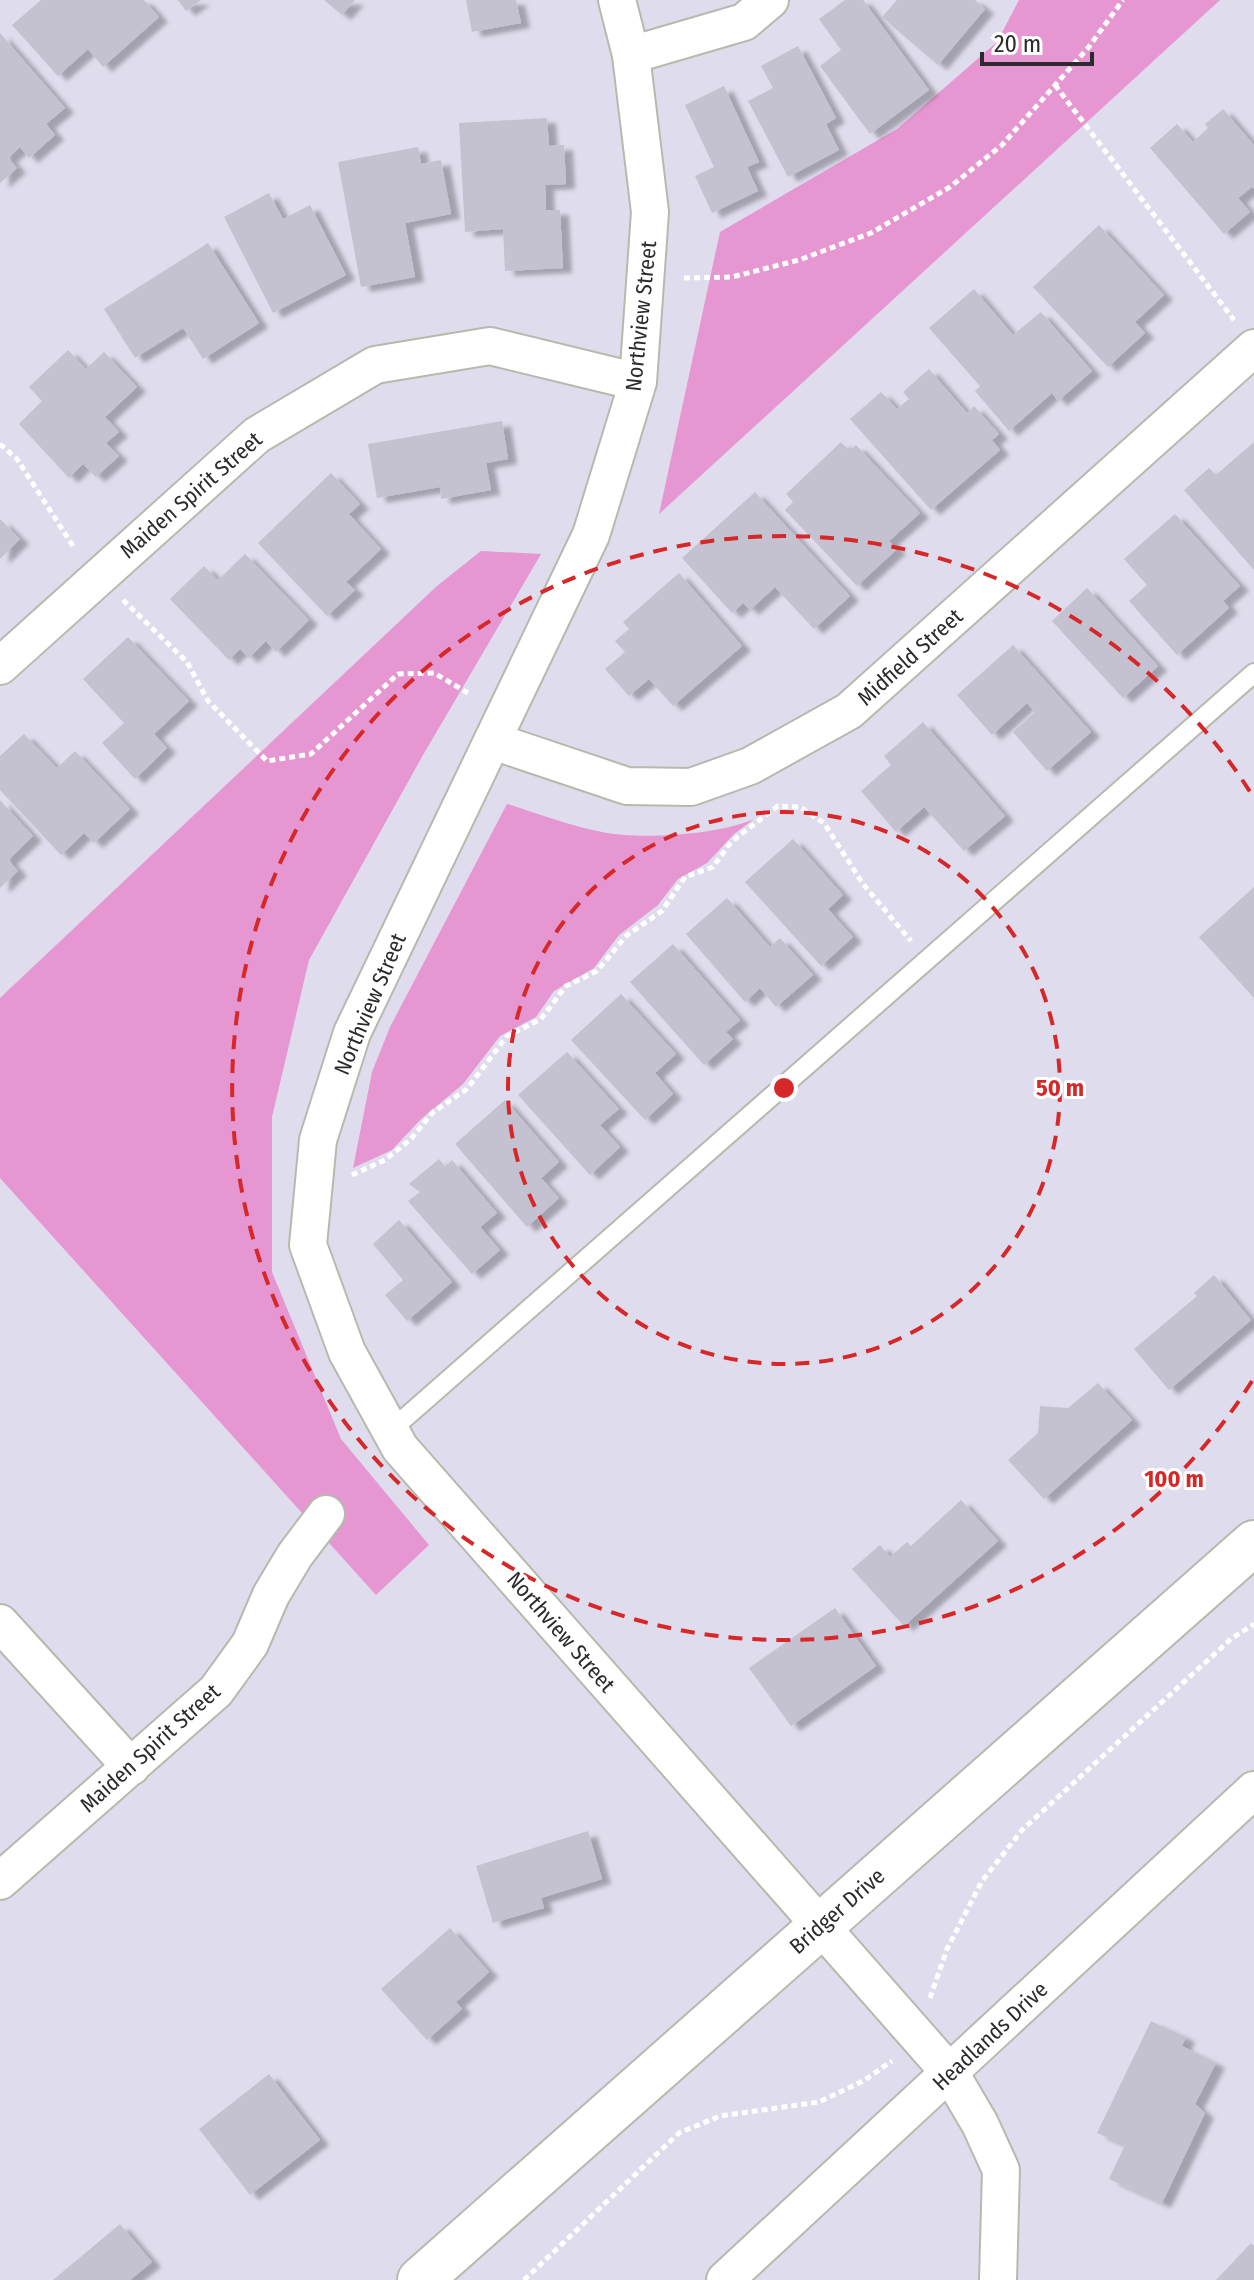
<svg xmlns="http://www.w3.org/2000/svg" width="1254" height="2280" font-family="'Fira Sans Condensed',sans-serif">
  <defs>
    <filter id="shadow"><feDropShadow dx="9" dy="5" stdDeviation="2" flood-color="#0004"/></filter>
  </defs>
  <rect width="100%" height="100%" fill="#dfdced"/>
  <!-- green -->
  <path fill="#e696d0" d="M1019,0H1220L659,514L720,232L897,129L997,42Z
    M481,551L541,554L423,755L309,960L272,1117V1272L341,1439L429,1545L376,1595L0,1178V998L437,586Z
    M507,804C539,814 570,826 602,832C640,840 719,835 754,819L734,834L707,863L678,879L658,905L619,935L594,968L554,991L536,1017L500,1036L463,1084L420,1120L392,1150L353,1168L372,1072L390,1027Z"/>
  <!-- building -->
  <path fill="#c4c1d0" filter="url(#shadow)" d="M41,0H144L159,17L103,67L88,49L58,76L12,25Z
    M178,0H201L186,11Z
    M324,0H355L342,15Z
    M466,0H516L521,23L472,32Z
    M845,0H863L929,90L870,134L820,66L841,50L819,19Z
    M897,0H975L985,9L938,65L882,17Z
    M0,33L65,108L46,124L55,135L29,158L20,147L8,158L17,168L0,183Z
    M798,46L836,118L826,124L839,150L788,177L748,101L773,88L761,66Z
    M724,86L759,162L747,167L758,191L712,213L695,176L714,167L685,105Z
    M1223,109L1254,145V189L1252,187L1238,198L1250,212L1224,234L1150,148L1177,124L1193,142L1208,128L1205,124Z
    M547,118L549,146L564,145L566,184L545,185L546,210H560L563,268L505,271L503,229L465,232L459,123Z
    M418,147L421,164L441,160L451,214L405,223L415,277L361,287L338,162Z
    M269,193L283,219L310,205L346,275L273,313L224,217Z
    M1099,225L1164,295L1135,322L1145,333L1108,367L1033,287Z
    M208,243L259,323L203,359L183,328L135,358L104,309Z
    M974,289L1013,335L1041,312L1092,371L1058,401L1052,393L1009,431L975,391L980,386L929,328Z
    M68,350L86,369L104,352L137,387L105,417L119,432L106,443L119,456L96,477L83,464L69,478L19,424L42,401L29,387Z
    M929,369L967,413L974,406L999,434L992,440L1000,450L931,510L850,419L881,392L897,409L909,399L903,392Z
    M502,421L508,459L486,463L491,490L441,499L440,487L377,498L368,444Z
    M841,442L850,451L856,445L920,513L889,541L897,549L857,586L785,510L793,502L786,494Z
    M1254,442V570L1184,490L1209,468L1216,475Z
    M331,473L360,504L349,514L381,549L346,582L355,590L327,616L258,543Z
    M755,492L850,596L814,629L775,587L750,610L743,603L732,613L682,558Z
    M1175,514L1240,586L1223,601L1229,608L1177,655L1129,601L1147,585L1124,559Z
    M0,519L20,539L0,559Z
    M245,554L309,620L276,652L266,641L249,658L240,649L229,660L170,599L204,566L218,580Z
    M679,573L742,646L673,706L649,679L629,696L605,669L625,652L615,641L629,629L623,622Z
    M1087,588L1158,666L1123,698L1052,621Z
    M128,637L189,701L154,734L167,748L135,779L102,743L124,723L83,679Z
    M1013,645L1091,732L1047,771L1013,732L1035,712L1027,703L992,735L957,695Z
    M923,722L1005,816L964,851L924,807L896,832L861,791L891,765L884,756Z
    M24,734L57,768L75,751L130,809L94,843L84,833L61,855L0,790V756Z
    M0,800L33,836L8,860L18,871L0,888Z
    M793,839L843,895L828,909L853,937L821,966L745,882Z
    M1254,887V998L1199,937Z
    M727,898L770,947L780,938L813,975L776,1007L760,988L745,1002L686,934Z
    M673,944L740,1020L726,1032L733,1039L704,1065L630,982Z
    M621,994L676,1054L655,1073L673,1094L645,1120L571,1040Z
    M567,1052L619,1109L600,1125L620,1147L590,1175L518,1095Z
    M505,1100L559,1162L541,1178L559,1198L527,1227L455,1144Z
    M439,1159L445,1167L452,1160L497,1213L480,1227L500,1250L472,1274L408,1201L420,1192L409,1184Z
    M399,1220L452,1282L407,1321L385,1295L403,1280L373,1244Z
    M1214,1275L1251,1320L1169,1390L1134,1349L1197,1296L1194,1293Z
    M1098,1383L1132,1420L1044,1499L1008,1460L1038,1433L1040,1406L1068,1408Z
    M961,1500L998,1541L904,1626L852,1569L880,1545L890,1557L907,1542L911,1546Z
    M835,1608L876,1666L791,1726L749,1668Z
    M588,1831L602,1879L541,1898L544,1908L493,1923L476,1866Z
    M450,1928L489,1972L456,2002L462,2009L427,2040L381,1989Z
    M1151,2021L1186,2037L1182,2046L1216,2063L1195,2104L1205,2113L1162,2203L1109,2179L1125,2145L1097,2133Z
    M269,2074L320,2140L250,2195L199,2129Z
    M120,2224L152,2262L130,2280H53Z
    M1251,2243L1254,2246V2280H1216Z"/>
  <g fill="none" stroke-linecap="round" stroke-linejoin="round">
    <!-- lane casing -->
    <g stroke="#b5bbac" stroke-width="22">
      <path id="lane" d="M390,1431L1254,673"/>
    </g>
    <!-- street casing -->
    <g stroke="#b5bbac" stroke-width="40">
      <path id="street" d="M617,0L631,55L650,212L638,382L591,535L352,1033L318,1140L308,1245L347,1352L400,1448L950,2073L980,2124L1001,2170L998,2280
        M631,55L744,22L770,0
        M0,666L257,435L375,365L490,346L638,382
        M493,741L627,786L691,787L750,766L849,711L1254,348
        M0,1623L131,1767
        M0,1881L216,1691L250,1644L271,1595L295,1555L326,1514
        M725,2280L1254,1790"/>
    </g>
    <!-- secondary casing -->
    <g stroke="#b5bbac" stroke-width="48">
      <path id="secondary" d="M420,2280L1254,1543"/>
    </g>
    <!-- path -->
    <path stroke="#fff" stroke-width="5" stroke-dasharray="6 4" stroke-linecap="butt" d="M1055,85L1234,320
      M684,278L732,277L799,260L871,233L950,187L1002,145L1088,48L1123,0
      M0,444L17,459L75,549
      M123,600L187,662L208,701L267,761L311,754L398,674L434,673L468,693
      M352,1175L385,1160L410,1140L432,1113L467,1089L507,1036L541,1019L566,986L597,971L626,936L662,911L685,877L713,867L731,842L778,806L800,807L824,823L863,884L911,941
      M930,1998L947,1949L982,1881L1022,1830L1231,1639L1254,1624
      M524,2280L679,2133L720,2116L819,2102L863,2081L892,2061"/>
    <!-- lane -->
    <use href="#lane" stroke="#fff" stroke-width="18"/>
    <!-- street -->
    <use href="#street" stroke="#fff" stroke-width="36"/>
    <!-- secondary -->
    <use href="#secondary" stroke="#fff" stroke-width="44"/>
  </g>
  <!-- distance rings -->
  <g fill="none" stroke="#d62828" stroke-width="4" stroke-dasharray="14 10">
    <circle cx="784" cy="1088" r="276"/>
    <path d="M1252 1381A552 552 0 1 1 1252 795"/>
  </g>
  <g text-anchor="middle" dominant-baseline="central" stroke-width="6" stroke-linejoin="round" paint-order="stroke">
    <!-- street labels -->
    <g font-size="22" fill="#2b2b2b" stroke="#fff">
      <text transform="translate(641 316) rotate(-84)">Northview Street</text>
      <text transform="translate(191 495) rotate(-41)">Maiden Spirit Street</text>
      <text transform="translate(910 657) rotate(-42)">Midfield Street</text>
      <text transform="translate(370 1004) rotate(-67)">Northview Street</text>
      <text transform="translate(561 1632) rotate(49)">Northview Street</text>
      <text transform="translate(150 1748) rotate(-42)">Maiden Spirit Street</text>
      <text transform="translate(837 1911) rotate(-41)">Bridger Drive</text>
      <text transform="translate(990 2036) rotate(-43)">Headlands Drive</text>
    </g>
  </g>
  <circle cx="784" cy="1088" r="12" fill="#d62828" stroke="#fff" stroke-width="4"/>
  <g font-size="24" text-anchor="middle" font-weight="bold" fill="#d62828" stroke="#fff" stroke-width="6" stroke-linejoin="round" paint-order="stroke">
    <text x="1060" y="1096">50 m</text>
    <text x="1174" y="1487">100 m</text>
  </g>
  <!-- scale -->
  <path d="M982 52v12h110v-12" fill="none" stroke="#2b2b2b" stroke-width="4"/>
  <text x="994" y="52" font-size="24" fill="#2b2b2b" stroke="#ffffff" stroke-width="6" paint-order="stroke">20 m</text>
</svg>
